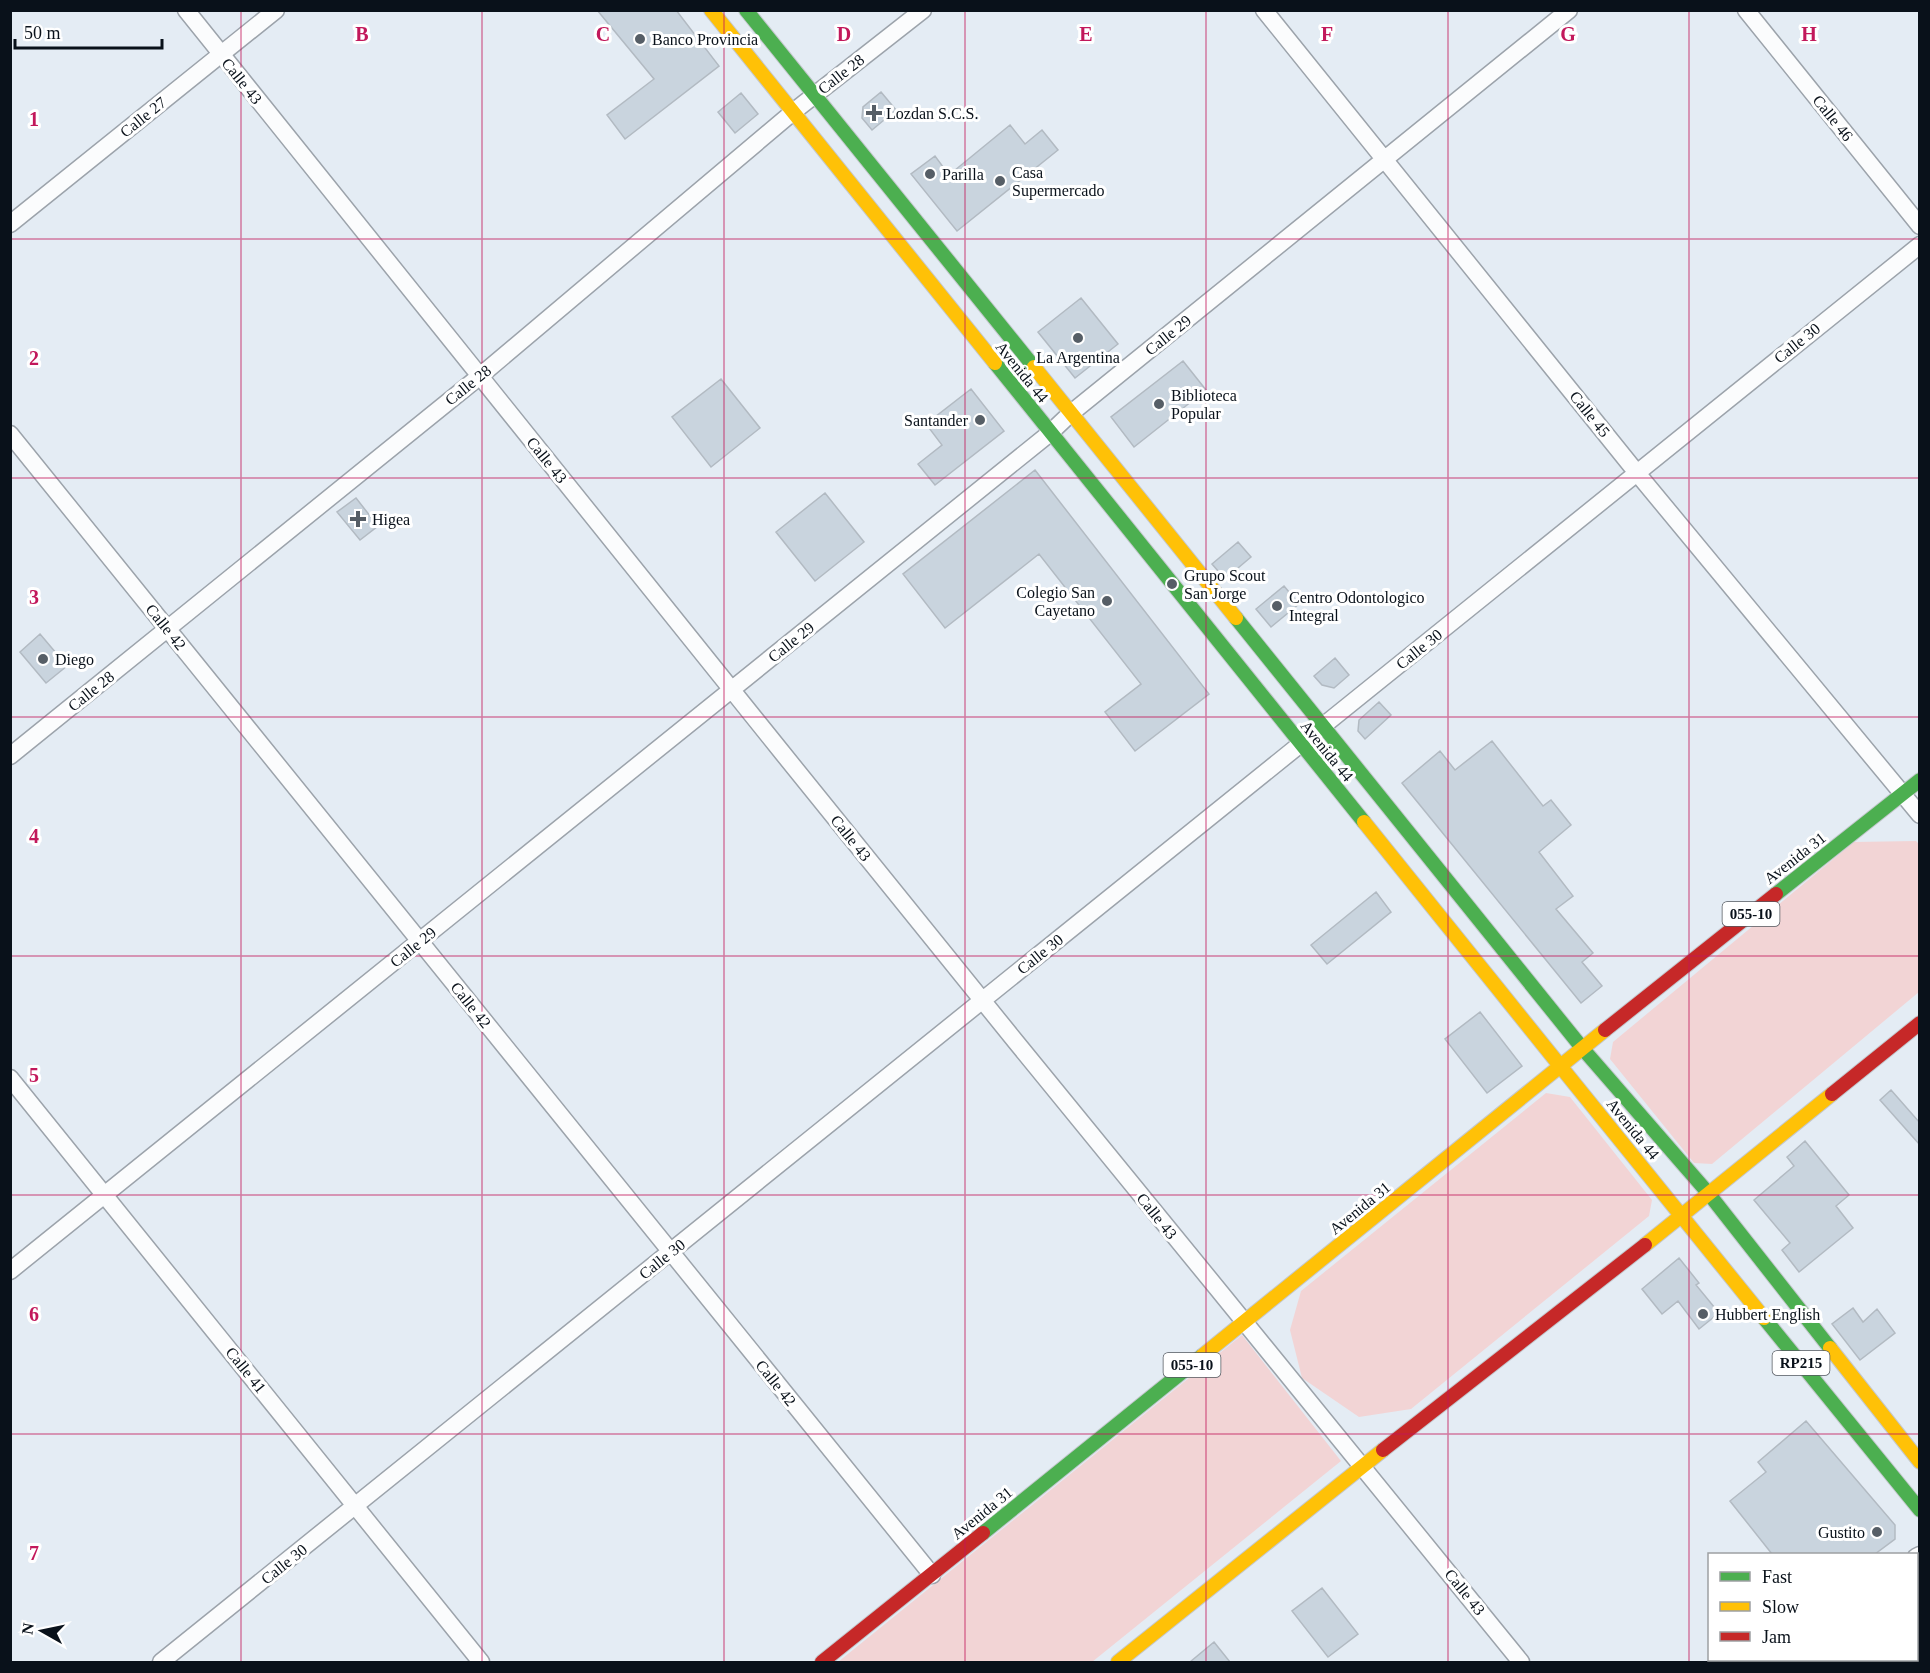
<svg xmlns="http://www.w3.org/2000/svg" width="1930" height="1673" font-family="Georgia,serif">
  <rect width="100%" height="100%" fill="#e4ecf4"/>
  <!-- green -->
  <path fill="#f2d4d5" d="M1916,841L1919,844V992L1712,1164L1694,1163L1610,1059L1613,1042L1854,842Z
    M1546,1093L1570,1097L1652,1200L1649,1216L1411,1409L1359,1417L1302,1378L1290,1330L1301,1291Z
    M1242,1335L1341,1461L1092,1662H838Z"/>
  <!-- building -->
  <path fill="#c9d4de" stroke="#b2bac2" stroke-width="1.5" d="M597,10H676L719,66L625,139L607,115L654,79Z
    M881,92L896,110L872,130L862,118L863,107Z
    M741,93L758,114L735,133L718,112Z
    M1010,125L1025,144L1042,130L1058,150L957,231L911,174L935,156L949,175Z
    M1081,298L1118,344L1075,378L1038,332Z
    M1183,361L1206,390L1134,447L1111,417Z
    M721,379L760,428L711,467L672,417Z
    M971,389L1004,431L935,485L918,464L942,445L926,424Z
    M1035,470L1209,694L1135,751L1105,712L1141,684L1039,554L945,628L903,574Z
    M825,493L864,542L815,581L776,532Z
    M356,498L378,526L360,540L337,512Z
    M1238,542L1251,557L1225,579L1212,564Z
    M1284,586L1299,604L1271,627L1256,609Z
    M40,634L67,666L46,683L20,652Z
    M1335,658L1349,675L1334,688L1322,685L1314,676Z
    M1379,702L1391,715L1365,739L1358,731L1359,720Z
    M1492,741L1543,806L1551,800L1571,825L1539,852L1573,896L1556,909L1593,953L1582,962L1602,986L1581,1003L1402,783L1440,751L1455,770Z
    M1376,892L1391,912L1327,964L1311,945Z
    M1480,1012L1522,1066L1487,1093L1445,1039Z
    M1891,1090L1920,1123V1145L1880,1100Z
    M1805,1141L1849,1195L1836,1206L1853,1228L1799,1272L1782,1250L1790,1243L1754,1200L1794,1166L1787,1157Z
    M1679,1258L1699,1283L1696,1285L1719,1313L1699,1329L1678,1301L1662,1314L1642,1289Z
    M1853,1308L1863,1322L1877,1309L1895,1333L1860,1360L1832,1324Z
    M1806,1421L1895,1525V1539L1875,1554H1772L1730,1501L1766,1472L1758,1462Z
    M1322,1588L1358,1634L1328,1657L1292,1611Z
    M1214,1642L1230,1662H1190Z"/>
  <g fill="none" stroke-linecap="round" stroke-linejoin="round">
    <!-- street casing -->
    <g stroke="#9ca3ab" stroke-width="19">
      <path id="street" d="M186,10C462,354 738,699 1016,1042C1184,1249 1354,1454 1521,1662
        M1264,10L1637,473L1920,815
        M1746,10L1920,226
        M10,224L276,10
        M10,434L932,1575
        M10,756L480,376L793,112L923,10
        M10,1078L481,1662
        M10,1271L1050,433L1070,414L1569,10
        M1916,1557L1920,1555
        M161,1662L1920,245
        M1784,1662L1788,1660"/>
    </g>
    <!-- fast casing -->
    <g stroke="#c4c8cd" stroke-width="16">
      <path id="fast" d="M746,10L1034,367
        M995,363L1364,822
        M1236,618L1583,1049
        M1776,894L1920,780
        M1583,1049L1709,1194L1830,1348
        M1764,1318L1920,1510
        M983,1533L1202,1356"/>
    </g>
    <!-- slow casing -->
    <g stroke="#c4c8cd" stroke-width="16">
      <path id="slow" d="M711,10L995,363
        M1034,367L1236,618
        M1364,822L1561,1067
        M1561,1067L1764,1318
        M1645,1245L1832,1094
        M1830,1348L1920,1462
        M1202,1356L1605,1030
        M1118,1662L1383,1450"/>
    </g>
    <!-- jam casing -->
    <g stroke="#c4c8cd" stroke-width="16">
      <path id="jam" d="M1605,1030L1776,894
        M1832,1094L1920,1023
        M1383,1450L1645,1245
        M822,1662L983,1533"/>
    </g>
    <!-- street -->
    <use href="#street" stroke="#fbfcfd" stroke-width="16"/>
    <!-- fast -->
    <use href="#fast" stroke="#4caf50" stroke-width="14"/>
    <!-- slow -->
    <use href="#slow" stroke="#ffc107" stroke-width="14"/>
    <!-- jam -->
    <use href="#jam" stroke="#c62828" stroke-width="14"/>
  </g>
  <!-- grid -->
  <path fill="none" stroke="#c2185b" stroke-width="1.5" stroke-opacity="0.55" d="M241,10V1662M482,10V1662M724,10V1662M965,10V1662M1206,10V1662M1448,10V1662M1689,10V1662M10,239H1920M10,478H1920M10,717H1920M10,956H1920M10,1195H1920M10,1434H1920"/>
  <!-- markers -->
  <g fill="#565e66" stroke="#fff" stroke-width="2">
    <circle cx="640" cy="39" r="6"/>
    <path d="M871 104h6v6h6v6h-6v6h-6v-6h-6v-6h6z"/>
    <circle cx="930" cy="174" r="6"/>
    <circle cx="1000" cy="181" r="6"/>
    <circle cx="1078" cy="338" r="6"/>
    <circle cx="1159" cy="404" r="6"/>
    <circle cx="980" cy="420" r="6"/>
    <path d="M355 510h6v6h6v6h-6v6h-6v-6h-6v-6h6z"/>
    <circle cx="1172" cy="584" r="6"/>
    <circle cx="1107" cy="601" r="6"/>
    <circle cx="1277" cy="606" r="6"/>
    <circle cx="43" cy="659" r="6"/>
    <circle cx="1703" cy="1314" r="6"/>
    <circle cx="1877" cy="1532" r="6"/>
  </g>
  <g text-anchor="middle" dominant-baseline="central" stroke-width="6" stroke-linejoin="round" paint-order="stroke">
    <!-- shield labels -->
    <g fill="#fff" stroke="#53585f" stroke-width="1.5">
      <rect x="1722.5" y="902" width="57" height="24" rx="4.5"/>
      <rect x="1772.5" y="1351" width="57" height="24" rx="4.5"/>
      <rect x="1163.5" y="1353" width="57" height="24" rx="4.5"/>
    </g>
    <g font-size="15" font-weight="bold" fill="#09111a">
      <text x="1751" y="914">055-10</text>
      <text x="1801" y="1363">RP215</text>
      <text x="1192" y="1365">055-10</text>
    </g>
    <!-- poi labels -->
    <g font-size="16" fill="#09111a" stroke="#fff" text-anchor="start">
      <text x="652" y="39">Banco Provincia</text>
      <text x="886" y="113">Lozdan S.C.S.</text>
      <text x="1012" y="172">Casa<tspan x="1012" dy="18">Supermercado</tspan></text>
      <text x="942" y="174">Parilla</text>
      <text x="1078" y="357" text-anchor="middle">La Argentina</text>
      <text x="1171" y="395">Biblioteca<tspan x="1171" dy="18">Popular</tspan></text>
      <text x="968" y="420" text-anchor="end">Santander</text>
      <text x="372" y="519">Higea</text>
      <text x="1184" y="575">Grupo Scout<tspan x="1184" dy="18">San Jorge</tspan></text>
      <text x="1095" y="592" text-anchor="end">Colegio San<tspan x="1095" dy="18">Cayetano</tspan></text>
      <text x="1289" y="597">Centro Odontologico<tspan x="1289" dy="18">Integral</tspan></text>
      <text x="55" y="659">Diego</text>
      <text x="1715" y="1314">Hubbert English</text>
      <text x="1865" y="1532" text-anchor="end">Gustito</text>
    </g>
    <!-- street labels -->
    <g font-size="16" fill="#09111a" stroke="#fff">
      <text transform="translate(841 74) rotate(-38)">Calle 28</text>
      <text transform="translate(242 81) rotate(51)">Calle 43</text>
      <text transform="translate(143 117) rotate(-39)">Calle 27</text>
      <text transform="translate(1833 118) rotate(51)">Calle 46</text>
      <text transform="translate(1168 335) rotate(-39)">Calle 29</text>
      <text transform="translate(1797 343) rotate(-39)">Calle 30</text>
      <text transform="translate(1022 372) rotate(51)">Avenida 44</text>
      <text transform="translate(468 385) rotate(-39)">Calle 28</text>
      <text transform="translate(1590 414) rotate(51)">Calle 45</text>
      <text transform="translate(547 460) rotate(51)">Calle 43</text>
      <text transform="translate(166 627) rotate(51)">Calle 42</text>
      <text transform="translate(791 642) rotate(-39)">Calle 29</text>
      <text transform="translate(1419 649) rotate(-39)">Calle 30</text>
      <text transform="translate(91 691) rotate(-39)">Calle 28</text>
      <text transform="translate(1327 751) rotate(51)">Avenida 44</text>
      <text transform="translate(851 838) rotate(51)">Calle 43</text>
      <text transform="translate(1795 858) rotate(-38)">Avenida 31</text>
      <text transform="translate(413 947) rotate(-39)">Calle 29</text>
      <text transform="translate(1040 954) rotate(-39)">Calle 30</text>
      <text transform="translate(471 1005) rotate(51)">Calle 42</text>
      <text transform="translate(1633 1129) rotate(51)">Avenida 44</text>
      <text transform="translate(1360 1208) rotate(-39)">Avenida 31</text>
      <text transform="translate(1157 1216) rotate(51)">Calle 43</text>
      <text transform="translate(662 1259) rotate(-39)">Calle 30</text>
      <text transform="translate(246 1370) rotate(51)">Calle 41</text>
      <text transform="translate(776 1383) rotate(51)">Calle 42</text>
      <text transform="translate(982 1513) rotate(-39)">Avenida 31</text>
      <text transform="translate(284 1564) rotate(-39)">Calle 30</text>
      <text transform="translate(1465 1592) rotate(51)">Calle 43</text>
    </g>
  </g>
  <g font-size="20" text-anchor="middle" font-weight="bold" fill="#c2185b" stroke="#fff" stroke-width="6" stroke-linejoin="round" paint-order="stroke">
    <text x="362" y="41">B</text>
    <text x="603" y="41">C</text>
    <text x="844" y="41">D</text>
    <text x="1086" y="41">E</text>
    <text x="1327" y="41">F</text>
    <text x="1568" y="41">G</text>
    <text x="1809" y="41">H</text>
    <text x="34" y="126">1</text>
    <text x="34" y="365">2</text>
    <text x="34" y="604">3</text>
    <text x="34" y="843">4</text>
    <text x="34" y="1082">5</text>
    <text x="34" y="1321">6</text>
    <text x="34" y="1560">7</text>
  </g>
  <!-- border -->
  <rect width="1930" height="1673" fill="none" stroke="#09111a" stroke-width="24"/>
  <!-- legend -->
  <rect x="1708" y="1553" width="210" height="108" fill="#ffffff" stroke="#9da0a3" stroke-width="1.5"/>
  <rect x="1720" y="1572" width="30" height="9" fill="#4caf50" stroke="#9da0a3" stroke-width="1.5"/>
  <text x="1762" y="1583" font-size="18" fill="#09111a">Fast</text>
  <rect x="1720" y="1602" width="30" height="9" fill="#ffc107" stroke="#9da0a3" stroke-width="1.5"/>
  <text x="1762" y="1613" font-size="18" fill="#09111a">Slow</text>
  <rect x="1720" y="1632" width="30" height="9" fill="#c62828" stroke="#9da0a3" stroke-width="1.5"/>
  <text x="1762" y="1643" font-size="18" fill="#09111a">Jam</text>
  <!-- north arrow -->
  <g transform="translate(42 1631) rotate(279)" stroke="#ffffff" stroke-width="4.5" paint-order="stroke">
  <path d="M0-4.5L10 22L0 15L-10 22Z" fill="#09111a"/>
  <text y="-9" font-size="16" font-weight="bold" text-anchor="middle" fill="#09111a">N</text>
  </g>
  <!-- scale -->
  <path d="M15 39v9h147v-9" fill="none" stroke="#09111a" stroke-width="3"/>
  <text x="24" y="39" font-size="18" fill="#09111a" stroke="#ffffff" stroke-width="4.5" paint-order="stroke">50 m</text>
</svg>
